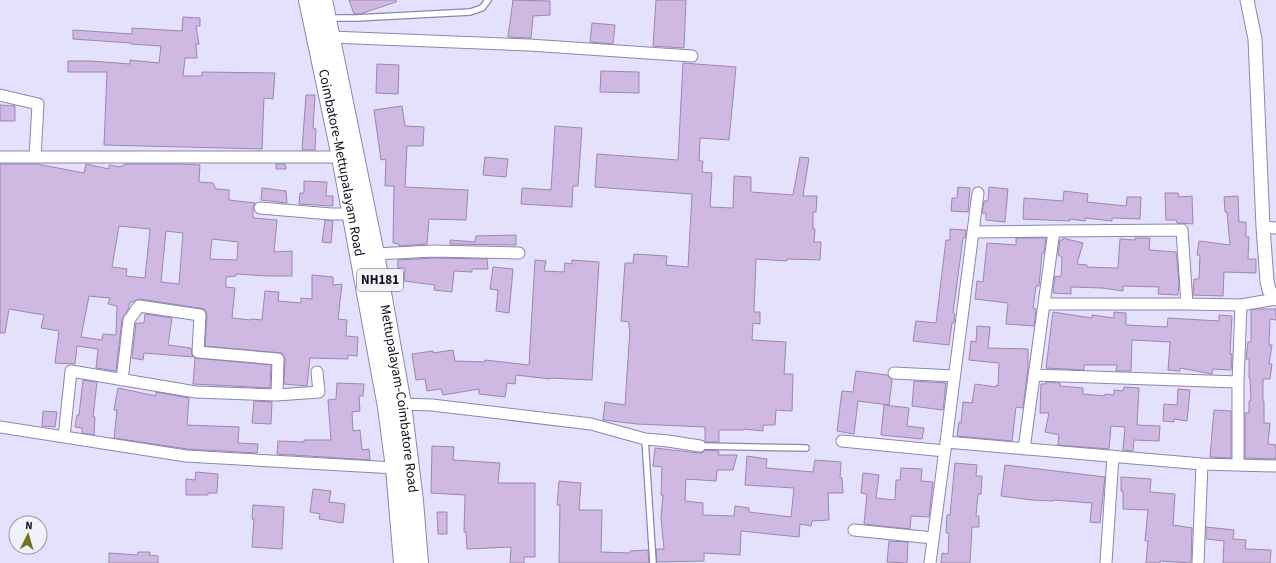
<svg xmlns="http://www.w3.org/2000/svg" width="1276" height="563" font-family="'Source Sans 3',sans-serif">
  <rect width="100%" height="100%" fill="#e4e1fd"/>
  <!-- building -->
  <path fill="#cfb8e2" stroke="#9c86ad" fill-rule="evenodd" d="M349,0H396V2L360,14H354Z
    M513,0L550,1V15L533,16L531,38L508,37Z
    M656,0H686L684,48L653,46Z
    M183,17L200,18V26H196L199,44H196L197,58H185L183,76H202V72L275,73L273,99L264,98L262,149L104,145L107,72H68V61H90L130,64V60L159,63L161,46L131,44V43L73,39V30L132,34V28L182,31Z
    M592,23L615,25L613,44L590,42Z
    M683,63L736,67L729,140L700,138L699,161H703L702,172L712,173L710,207L733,208L734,176L751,177V192L793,195L800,157L809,158L803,196H817L816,212H813V229H815L814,242H821L820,260L787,259V261L756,259L754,312H760V324L753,323L752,340L786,342L784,374H793L792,411L776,410L775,425H763V431L744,429V430H719V442H705V427L637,424L603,420L605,402L625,405L630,329H629V322L621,321L625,263H633L634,254L667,256L666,265L688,267L692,194L595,187L597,154L678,160Z
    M377,64L399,65L398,94L376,93Z
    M601,71L639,72V93L600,92Z
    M306,95H315L313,128L316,129L315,150H302Z
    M0,105L15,106V121H0Z
    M402,106L405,126L424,127L423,146H407L405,187L468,190L466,220L429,219L427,244L399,246V244L393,243L394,186H385L386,159L381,160L374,110Z
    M555,126L582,128L578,186H573L572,207L521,204L522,188L551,190Z
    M485,157L508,159L506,177L483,175Z
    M0,164H37L84,173L86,164L109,169V165L120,167L126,164H182L200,165L199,182L213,183L216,189L229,190V200L255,203L253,207V218L277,220L274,252L292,251V276H267L236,274V276L226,277V287L235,288L232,318L250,320L251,319L262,320L265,291L279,292L278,301L301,303V298L312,299V275L333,277V285L342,284L338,319L347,320L346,336L358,337L357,356L348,355V359L310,358L307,386L284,384L285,359L282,353L205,346L207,315L205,309L140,299L136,300L133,302H130L128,310L122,319L116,371L96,368L98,349L77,346L75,364L55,363L59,331L41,328L44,315L9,309L5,333H0ZM119,226L150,229L145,278L126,276L127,269L112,267ZM166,231L183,233L179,284L161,282ZM212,239L238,242L237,260L210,259ZM89,296L110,298L108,304L117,306L116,335L103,334L102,340L81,337Z
    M276,164H285L286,169H276Z
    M304,181L327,182L326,196H333V206L299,204L300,193H304Z
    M958,187L970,188L968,212L951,211L952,198H957Z
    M989,187L1008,189L1005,222L986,220V213H982L984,201H988Z
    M262,188L286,191L287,203L261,200Z
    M1064,191L1088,194L1087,202L1126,206L1127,197H1141L1140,219L1112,218V221L1085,218V221L1070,219V221L1023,219L1024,198L1063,201Z
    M1165,193H1178L1179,197L1192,196L1193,224L1177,223L1176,220H1166Z
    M1238,196L1239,222H1246V237H1249L1248,259H1256V273L1224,272L1223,296L1193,295L1194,279H1199L1200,255H1197L1199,241L1230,245L1227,212H1225L1224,197Z
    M325,220L333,221L331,243L322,242Z
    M950,229L966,230L965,238H963L953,313L955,314L954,323H952L949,345L913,341L916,321L936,323L946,240H950Z
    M516,235V245L450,244V240L475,242L476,236Z
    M1016,238H1046L1044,253H1042L1039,286H1036L1033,308L1036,309L1034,326L1006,324L1008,303L975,299L977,281L983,282L987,243L1016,245Z
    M1063,238L1083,243L1077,264L1087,265V267L1114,268H1118L1120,239L1135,240V238H1150L1149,250L1176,252L1179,283L1178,295L1158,294L1159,287L1123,286V291L1102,288L1071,287V294L1053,293L1055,276L1061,277L1062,257L1058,255L1060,240H1063Z
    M433,258L487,259L488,269H472V272L454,271L452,292L434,290L435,285L404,281L405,268H398V260Z
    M535,260L546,261L544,271L564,272L565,263L572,264V260L599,262L592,380L550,378V379L516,375L515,384L507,383L505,397L479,394V389L443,395L441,389L427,391L425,379L416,380L412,354L433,351V353L453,350L455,361L485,362V360L529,365Z
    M493,267L513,269L509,313L496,311L498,290L490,289Z
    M1258,309H1276V320L1270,319L1269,345H1272L1269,364H1272L1270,379H1263V401H1264V423H1270L1268,444L1276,445V459L1245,458V413H1249V401H1251L1250,378H1249V359H1246L1248,342H1251V310Z
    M1053,312L1092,318V315L1114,318V312L1126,313V325L1167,327L1168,318L1219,321V315L1232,316L1230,354H1232L1231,370L1213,369L1212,374L1180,368V371L1168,370L1170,342L1132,340L1131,371H1116L1117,365H1084V370L1046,368Z
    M145,314L172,318L168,345L191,348L192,355L194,357L144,353L143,360L132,358L136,323H144Z
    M977,326L990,327L988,348L1028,349V368L1023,408L1016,407L1012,441L957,436L959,422L961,423L963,402L972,403L975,384L996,387V385L998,386L999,363L969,360L971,341L976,342Z
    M195,358L271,365L270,388L193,384Z
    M856,371L887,375L892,380L889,405L858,401L854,434L837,431L842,391L853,392Z
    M83,380L97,382L93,417H95L94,435L82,433V428L75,427L77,415H79Z
    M914,381L946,383L943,410L912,406Z
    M1046,382L1060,383V386L1083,388V394L1105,396V394L1114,395V390L1123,391L1124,387L1139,388L1137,425L1160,426L1159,441L1134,440L1133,451L1123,450L1125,427L1111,426L1109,449L1058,445L1059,435L1045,432L1049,413H1040L1041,384H1045Z
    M337,383L364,384L363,396H359L360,411L352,412L353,431L360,430L362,450L369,449L370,460L277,454L278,441L304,442V440H331L328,400L336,399Z
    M118,388L156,396V392L189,398L187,425L239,427L238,443L258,444L257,453L187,449L114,438L117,410H114Z
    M1178,389L1190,390L1187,421L1174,419V422L1163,421L1164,404L1177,405Z
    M254,401L272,402L271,424L252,423Z
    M884,405L909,408L907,426L924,428L922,439L881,435Z
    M1214,410L1231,411V458L1210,457Z
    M43,411L57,412L55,427L42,426Z
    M432,446L454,447L453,460L500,463L498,483H535V557H524V563H510L511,547L467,549L466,532H464L465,495L431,493Z
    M655,448L699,453H702L705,450L719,451L718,455H737L733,470H717L716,481L686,479L685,501L703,503V515L734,516L735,506L749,508V512L791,517L794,488L745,485L747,456L767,459L766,468L813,472L815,460L841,462L840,478H842L843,493H828L829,520L812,521L811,526L800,524L799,537L741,531L740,555L704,553V561L657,562L656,549H664L661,518L663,495H661L662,467L653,466Z
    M955,463L977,465L976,476H982L981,494H978L976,516H979V527H972L970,563H941L942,553L948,554L949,533H946L947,515H950Z
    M1005,465L1105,477L1100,523L1090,522L1092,503L1053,500V501L1032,500L1001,496Z
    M901,468L922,469L921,481L933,482L929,517L911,516L910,529L864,524L867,494L861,493L863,473L879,475L876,498L895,500L896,480H900Z
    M196,472L218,474L217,493H208V495H186V479L195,480Z
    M1121,477L1151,479L1150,492L1175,494L1173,525L1192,528L1191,563L1160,561V563H1146L1148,541H1145L1148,510L1123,509V491H1121Z
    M559,481L581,483L579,510H602L601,552L630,553V551L648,550L649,563H559L560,505H557Z
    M313,489L331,491L329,502L345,504L343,523L319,519L320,514L310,512Z
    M253,505L284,507L282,549L252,547L254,519H252Z
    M437,512H447V534H438Z
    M1206,527L1234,530L1233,539L1246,540L1245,549L1271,550L1270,563H1223L1224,541L1206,539Z
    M889,541L908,542L907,563L887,562Z
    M138,552H150L149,555L158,556V563H109V553L137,555Z"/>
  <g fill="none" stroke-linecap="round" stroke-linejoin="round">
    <!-- service casing -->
    <g stroke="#8b86b0" stroke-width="8">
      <path id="service" d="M329,18H356L470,12L482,8L488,0
        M645,439L653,563
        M700,446L806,448"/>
    </g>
    <!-- minor casing -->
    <g stroke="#8b86b0" stroke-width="13">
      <path id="minor" d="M325,38L331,37L529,45L692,56
        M0,95L38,104L35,157
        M0,157H341
        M260,208L331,214H350
        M1263,227L1276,228
        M973,232L1054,231
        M375,254L433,251L519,253
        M1044,304H1187
        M894,373L954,376
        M1034,375L1238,382
        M122,380L129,320L139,306L200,315L198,352L278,359L277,395
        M402,404L432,405L591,424L645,439L668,441L700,446
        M0,427L186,456L395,468
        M64,437L71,371L196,392L277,395L319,392L317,372
        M842,441L945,451
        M946,442L978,193
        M1024,449L1054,231L1182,230L1187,304L1241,305L1276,299
        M1238,465V382L1241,305
        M854,530L933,538
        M930,563L946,442L1202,464L1276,466
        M1106,563L1113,456
        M1198,563L1202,464"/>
    </g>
    <!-- tertiary casing -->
    <g stroke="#8b86b0" stroke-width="15">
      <path id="tertiary" d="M1247,0L1255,39L1263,227L1267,281L1269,290L1276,299"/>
    </g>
    <!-- trunk casing -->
    <g stroke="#8b86b0" stroke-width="20">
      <g id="trunk">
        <path id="s1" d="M308,0L341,157L387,407L395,468L403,563"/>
        <path id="s2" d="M323,0L375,254L402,404L414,501L419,563"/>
      </g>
    </g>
    <!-- service -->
    <use href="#service" stroke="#fff" stroke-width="5.5"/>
    <!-- minor -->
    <use href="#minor" stroke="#fff" stroke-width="11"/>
    <!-- tertiary -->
    <use href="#tertiary" stroke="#fff" stroke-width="13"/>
    <!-- trunk -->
    <use href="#trunk" stroke="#fff" stroke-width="18"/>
  </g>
  <g text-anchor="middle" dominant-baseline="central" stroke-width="3" stroke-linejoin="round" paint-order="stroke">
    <!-- shield labels -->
    <rect fill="#f1f1fa" stroke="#555461" stroke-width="1" x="357" y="269" width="46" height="22" rx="3"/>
    <g font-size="13" font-weight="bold" fill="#12101f">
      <text x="380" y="280">NH181</text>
    </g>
    <!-- street labels -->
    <g font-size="14" fill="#12101f" stroke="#f1f1fa">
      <text stroke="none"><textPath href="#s1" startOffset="166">Coimbatore-Mettupalayam Road</textPath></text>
      <text stroke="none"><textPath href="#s2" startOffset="406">Mettupalayam-Coimbatore Road</textPath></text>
    </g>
  </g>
  <!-- north arrow -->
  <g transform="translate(28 535) rotate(5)"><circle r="19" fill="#f1f1fa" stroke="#9897a2"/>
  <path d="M0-3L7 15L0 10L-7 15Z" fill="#727318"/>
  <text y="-6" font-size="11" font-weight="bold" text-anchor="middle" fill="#12101f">N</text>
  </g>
</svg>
